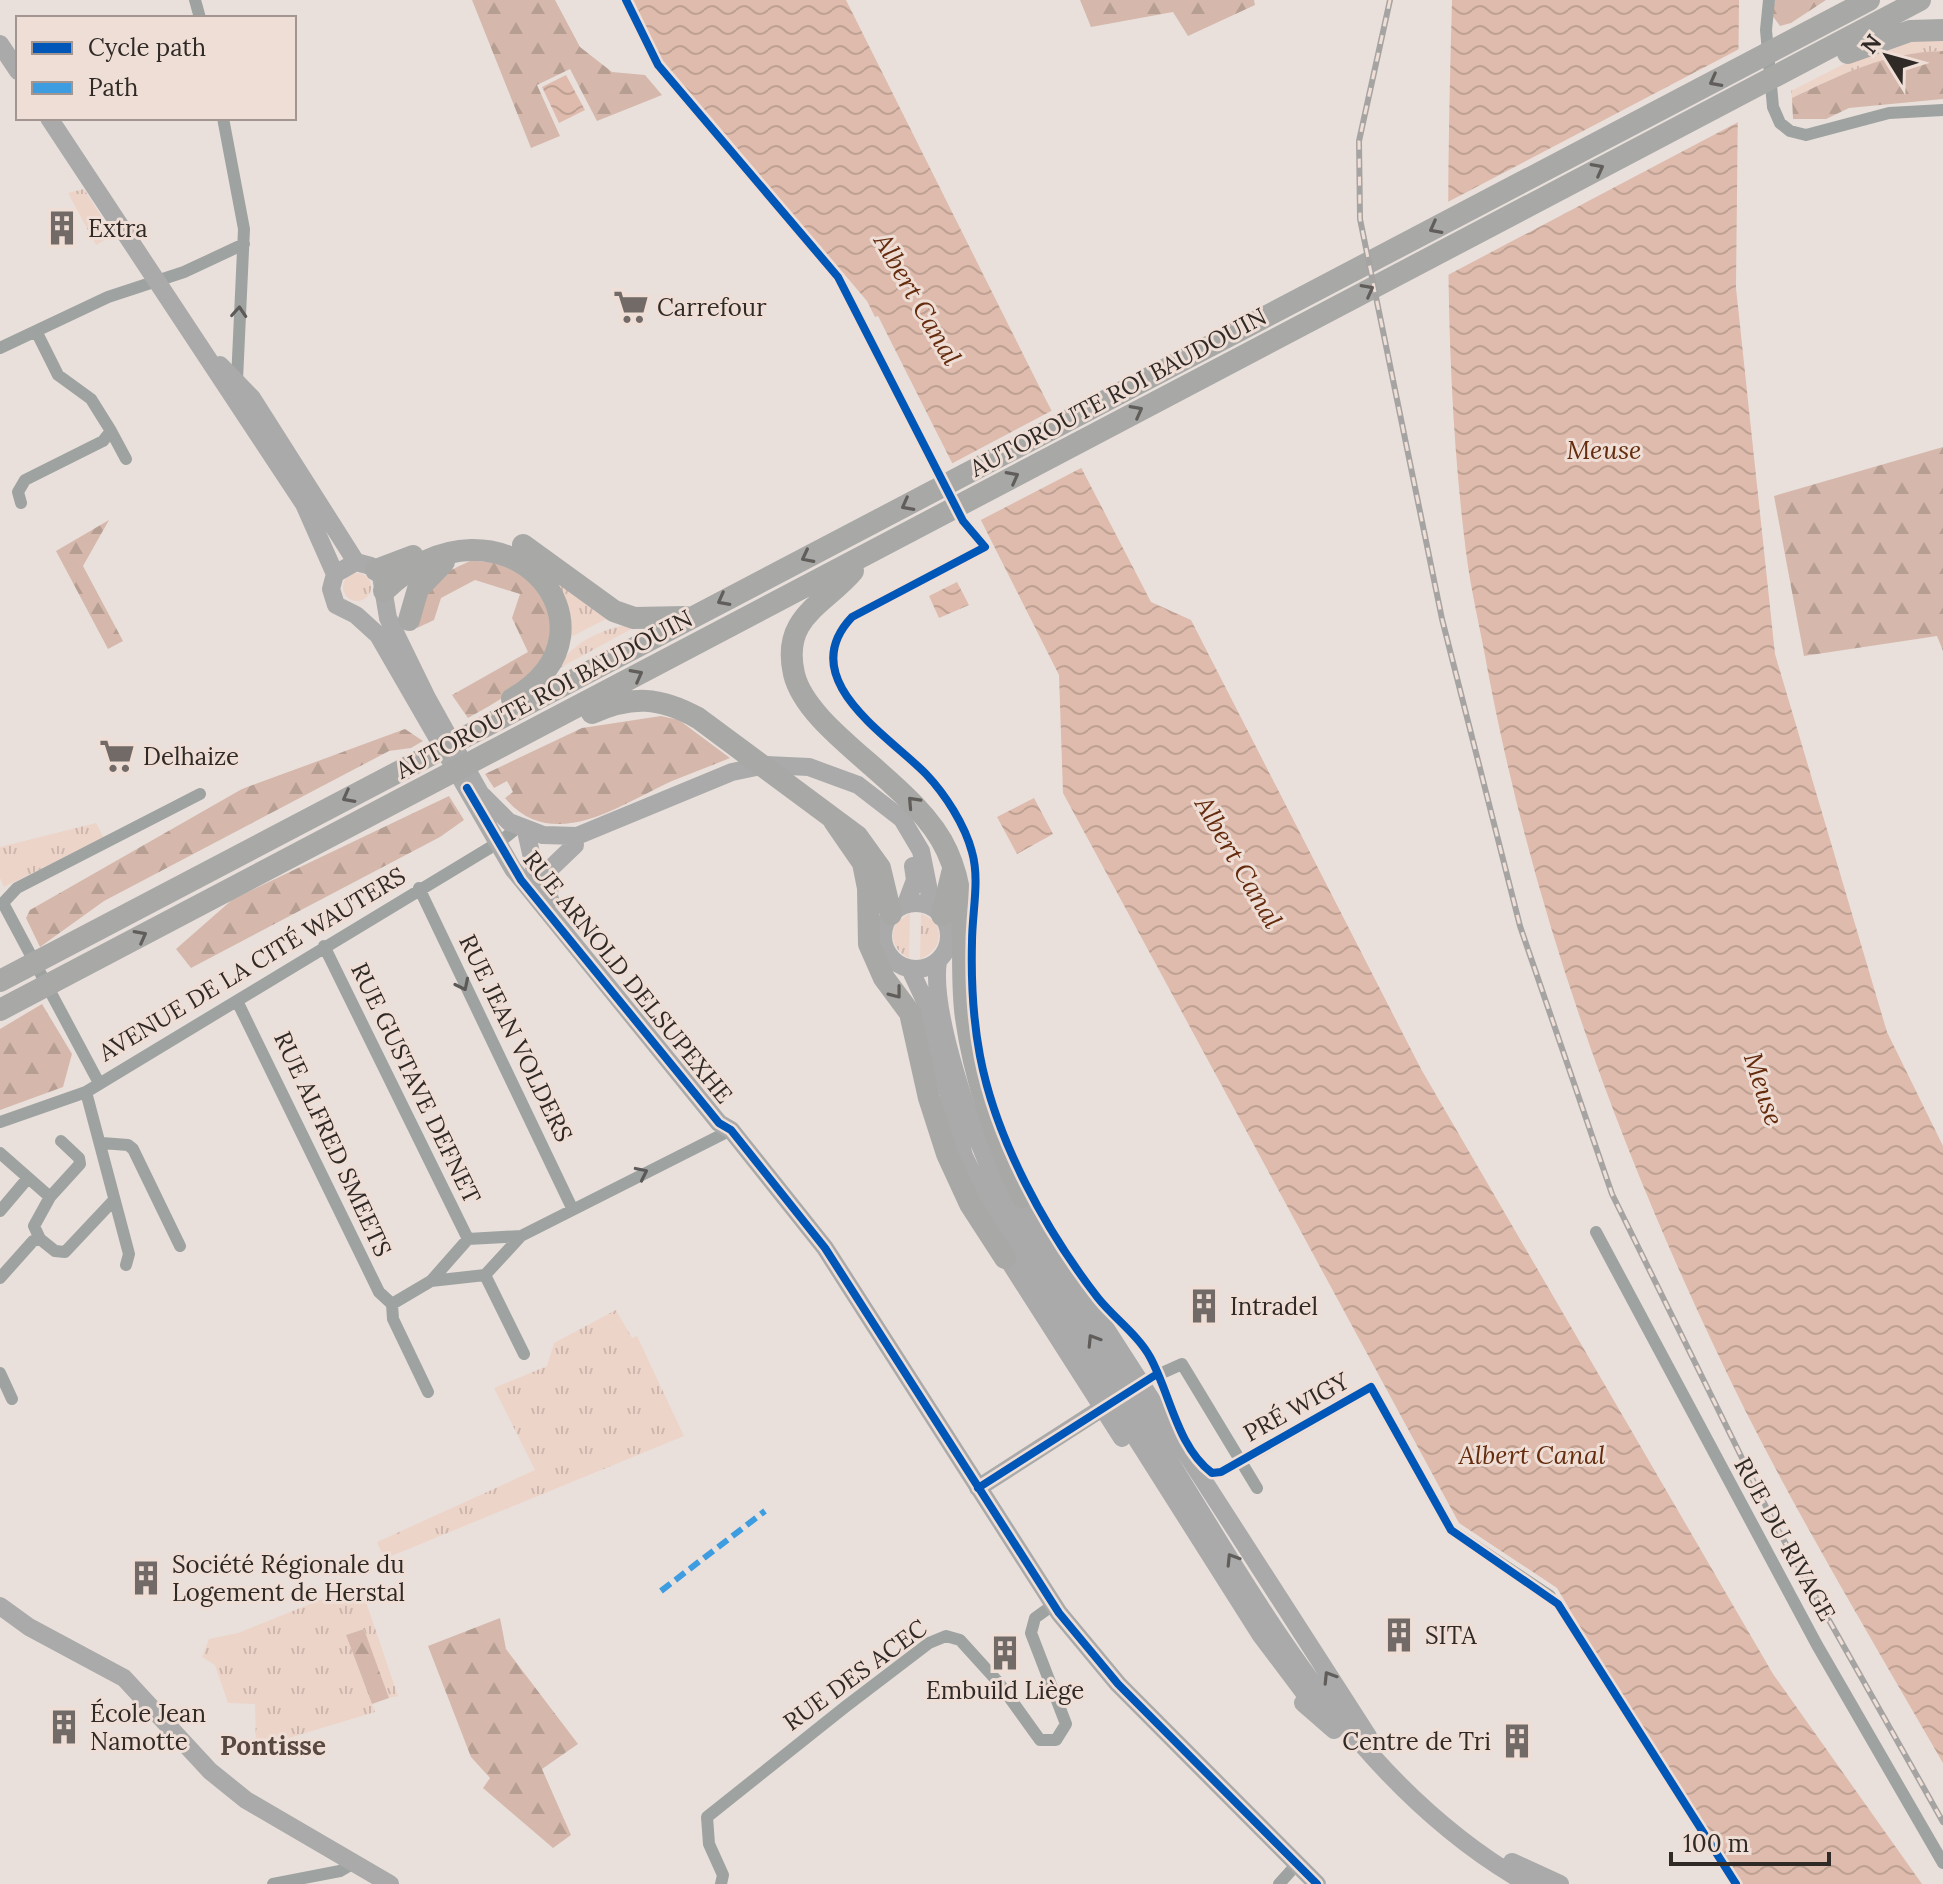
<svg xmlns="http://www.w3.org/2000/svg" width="1943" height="1884" font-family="Lora,serif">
  <defs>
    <pattern id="grass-tufts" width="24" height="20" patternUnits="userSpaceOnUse" patternTransform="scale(2)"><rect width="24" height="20" fill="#edd4c9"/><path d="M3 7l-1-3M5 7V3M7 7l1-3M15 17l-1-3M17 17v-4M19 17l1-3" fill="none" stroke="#ccb6ad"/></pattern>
    <pattern id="forest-firs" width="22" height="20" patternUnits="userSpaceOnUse" patternTransform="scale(2)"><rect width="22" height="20" fill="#d5b8ab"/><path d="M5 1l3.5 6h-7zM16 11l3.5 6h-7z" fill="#b79e93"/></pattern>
    <pattern id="water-waves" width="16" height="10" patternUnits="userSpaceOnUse" patternTransform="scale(2)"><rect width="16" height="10" fill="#debbac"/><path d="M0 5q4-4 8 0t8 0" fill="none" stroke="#bfa194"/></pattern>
  </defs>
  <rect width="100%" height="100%" fill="#e9e0dc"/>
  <!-- grass -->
  <path fill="url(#grass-tufts)" d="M1943,38V51C1890,52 1839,75 1792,98L1791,91L1879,46Z
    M84,189L113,235L96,245L68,193Z
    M543,567L612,616L565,640Z
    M343 587a14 14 0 1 1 28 0a14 14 0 1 1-28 0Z
    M626,625L637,626L558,669C569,644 600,630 626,625Z
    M96,823L104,838L4,887L0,878V847Z
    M910,913L909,958C894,950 889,938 896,923Z
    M921,913L936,922C943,940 937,952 920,959Z
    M616,1310L632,1338L637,1336L684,1436L384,1559L377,1542L535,1470L494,1388L547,1366L554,1343Z
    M360,1584L398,1696L389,1698L364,1629L346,1635L375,1712L256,1748L255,1704L228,1703L215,1665L202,1657L209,1639L238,1633Z"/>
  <!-- forest -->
  <path fill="url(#forest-firs)" d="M472,0H555L580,47L612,72L645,75L662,95L597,121L570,69L537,85L560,136L531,148Z
    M1080,0H1254L1255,5L1188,36L1173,12L1091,27Z
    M1775,0H1826L1791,23L1780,26L1772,15Z
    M1943,51V99L1849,108L1826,119H1793L1792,98C1842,74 1886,52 1943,51Z
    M1943,447V651L1937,636L1804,656L1774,496Z
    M109,520L83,566L123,641L108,649L56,551Z
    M470,561C514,561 551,577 551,626C551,634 552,644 549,650C532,683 499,701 468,718L452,695L528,652L512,618L520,594L475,580L441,598L434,620L417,628C415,588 437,576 470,561Z
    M661,716L679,720L730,758C711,766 691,773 672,781C621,804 553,855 505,798L513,792L507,781L494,788L485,774L582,728Z
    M405,729L423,741L411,748L389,751L104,901L40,947L26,918L30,910L242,789Z
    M449,796L464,820L440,837L191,968L176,949L233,899Z
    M42,1004L72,1054L63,1087L0,1110V1029Z
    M500,1618L506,1649L578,1744L542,1769L571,1835L553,1848L483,1788L490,1778L471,1757L428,1646Z
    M364,1629L389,1698L372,1704L346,1635Z"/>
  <!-- water -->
  <path fill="url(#water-waves)" d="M633,0H846L1045,398L1151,602L1191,620L1421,1069L1773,1674L1922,1884H1743L1618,1691L1557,1588L1459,1523L1063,793L1059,675L878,316L875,317L867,301L663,61Z
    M1452,0H1739L1736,288L1775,654L1887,1032L1943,1146V1763C1876,1647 1807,1532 1746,1412C1629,1177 1537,930 1488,672C1481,632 1471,592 1466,552C1443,369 1447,184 1452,0Z
    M566,75L585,110L559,123L542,87Z
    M957,582L969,605L939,618L929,596Z
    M1034,798L1053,834L1017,854L997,817Z"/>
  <!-- pier -->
  <path fill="#e9e0dc" d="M1743,47L1742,120L1446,276L1444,204Z
    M1055,409L1085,466L977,522L949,465Z"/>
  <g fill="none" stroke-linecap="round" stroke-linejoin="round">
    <!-- street -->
    <path stroke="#9ea3a1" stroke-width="12" d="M195,0L200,18
      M1769,0L1766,30L1773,107L1780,123L1790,131L1806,135L1889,113L1943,110
      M223,118L244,229L237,380
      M0,348L108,297L184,272L244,244
      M111,431L126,459
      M21,503L18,492L25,480L103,441L111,431L91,399L58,375L36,331
      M419,888L572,1208
      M3,903L17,888L200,794
      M0,904L3,903L99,1083
      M324,946L468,1239
      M237,1001L379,1292L392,1304
      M86,1092L129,1254L126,1265
      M0,1122L86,1092L501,841L518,827
      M102,1143L128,1145L133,1149L180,1246
      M0,1153L50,1197L34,1226L40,1239
      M50,1197L80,1164L79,1158L61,1141
      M0,1211L28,1178
      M1596,1232L1817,1645L1943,1863
      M485,1275L524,1354
      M0,1278L33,1241L40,1239L55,1251L65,1252L113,1201
      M431,1281L485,1275L521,1236L731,1130
      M392,1304L431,1281L468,1239L521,1236
      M392,1304L393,1319L428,1392
      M0,1373L12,1399
      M1142,1382L1182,1364L1257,1488
      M1241,1461L1371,1387L1451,1530L1550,1596
      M273,1884L340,1871L352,1864
      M721,1884L723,1875L709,1844L707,1817L845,1707L929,1643L946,1636L960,1640L999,1683L1040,1740H1056L1066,1724L1031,1633L1035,1618L1053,1605
      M1279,1884L1297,1864"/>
    <!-- secondary -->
    <path stroke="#a9aaa9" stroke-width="18" d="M0,44L18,71
      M49,118L304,504L335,574
      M220,365L252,398L356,562
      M526,831L537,880L550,899
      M549,897L550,869L575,845
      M883 936a33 33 0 1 1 66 0a33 33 0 1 1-66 0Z
      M906,904L915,880L913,866
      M932,906L921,851L902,819L858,785L809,767L766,765L732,772L577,836L543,835L509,822L480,793L427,698L388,618L381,576L371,566L356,562L335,574L331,589L336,605L356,615L378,635L513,869L719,1123L731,1130L825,1248L1059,1613L1118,1684L1317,1884
      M938,961C930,1013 973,1133 996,1182C1043,1270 1102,1354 1156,1439C1258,1602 1354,1786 1528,1884
      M910,969L925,1001L964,1156L986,1201L1260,1634L1315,1707
      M1014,1186L1368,1736
      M1000,1247L1122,1438
      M978,1488L1110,1403
      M0,1606L29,1627L124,1678L210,1771L246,1800L390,1884
      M1303,1703L1334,1730
      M1512,1862L1560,1884"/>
    <!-- highway -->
    <path stroke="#a8a9a7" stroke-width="22" d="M1848,53L1910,31L1943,30
      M523,545L614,611L634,618L686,617
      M376,570L413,556
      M853,571C824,605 781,617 794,674C808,733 917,784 947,851C972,905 958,962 966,1018C975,1082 995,1139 1022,1197
      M384,591C502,477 634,629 512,699
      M409,620L418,589L444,562
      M592,713C632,695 660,697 698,718L857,836L880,868L891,914
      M834,821L863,863L868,888L869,944L884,978L910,1013L929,1098L947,1154L970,1204L1005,1258
      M942,915L952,873
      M0,981L1869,0
      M0,1010L1920,0"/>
    <!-- rail casing -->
    <g stroke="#a6a4a2" stroke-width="6">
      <path id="rail" d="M1390,0L1359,141L1360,219L1442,619L1520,926L1612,1194L1773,1521L1943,1822"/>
    </g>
    <!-- rail -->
    <use href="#rail" stroke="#efded6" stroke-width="3" stroke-dasharray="9" stroke-linecap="butt"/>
    <!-- quiet -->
    <path stroke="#3e9ce0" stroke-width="6" stroke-dasharray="12 6" stroke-linecap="butt" d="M661,1591L765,1511"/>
    <!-- cycleway casing -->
    <g stroke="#efded6" stroke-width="13">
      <path id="cycleway" d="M626,0L658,65L838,277L963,521L985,547L852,617C793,679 888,735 926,774C945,794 965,825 972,852C980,880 972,913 972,942C971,980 973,1019 980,1056C996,1140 1046,1231 1098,1298C1114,1318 1138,1335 1150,1357C1170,1393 1177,1447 1212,1473L1221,1472L1371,1387L1451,1530L1558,1604L1736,1884
        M467,788L521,880L719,1123L731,1130L825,1248L1059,1613L1118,1684L1317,1884
        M978,1488L1157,1374"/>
    </g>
    <!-- cycleway -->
    <use href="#cycleway" stroke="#0057b8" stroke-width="8"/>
  </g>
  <!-- one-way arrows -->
  <defs><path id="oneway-chevron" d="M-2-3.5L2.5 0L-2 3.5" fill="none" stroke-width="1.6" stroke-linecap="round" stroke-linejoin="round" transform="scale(2)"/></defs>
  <g stroke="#605d5a">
    <use href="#oneway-chevron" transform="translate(1715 81) rotate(152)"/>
    <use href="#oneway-chevron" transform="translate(1598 169) rotate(-28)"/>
    <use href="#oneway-chevron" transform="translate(1435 228) rotate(152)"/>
    <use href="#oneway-chevron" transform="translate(1368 290) rotate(-28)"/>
    <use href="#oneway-chevron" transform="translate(1137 411) rotate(-28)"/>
    <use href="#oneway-chevron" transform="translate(1013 477) rotate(-28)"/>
    <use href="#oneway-chevron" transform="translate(907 505) rotate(152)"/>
    <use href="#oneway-chevron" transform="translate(807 557) rotate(153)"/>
    <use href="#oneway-chevron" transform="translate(723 600) rotate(152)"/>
    <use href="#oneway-chevron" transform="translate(637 675) rotate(-28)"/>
    <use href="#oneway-chevron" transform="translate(348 797) rotate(152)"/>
    <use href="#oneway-chevron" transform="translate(913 802) rotate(-133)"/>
    <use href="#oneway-chevron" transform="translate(141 936) rotate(-28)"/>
    <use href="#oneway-chevron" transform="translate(896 993) rotate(52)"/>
  </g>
  <g stroke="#5c5a58">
    <use href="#oneway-chevron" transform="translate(239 312) rotate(-86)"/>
    <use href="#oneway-chevron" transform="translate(463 985) rotate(64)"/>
    <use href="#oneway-chevron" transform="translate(642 1173) rotate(-26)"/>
  </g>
  <g stroke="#605d5b">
    <use href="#oneway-chevron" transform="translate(1093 1340) rotate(-122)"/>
    <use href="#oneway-chevron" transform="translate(1232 1559) rotate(-122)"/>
    <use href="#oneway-chevron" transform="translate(1329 1677) rotate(-122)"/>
  </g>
  <!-- icons -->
  <defs>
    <g id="building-bare" transform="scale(2.76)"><path d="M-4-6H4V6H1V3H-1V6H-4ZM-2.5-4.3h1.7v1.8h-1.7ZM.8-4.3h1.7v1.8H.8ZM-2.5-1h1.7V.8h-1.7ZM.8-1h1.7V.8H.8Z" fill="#716a66" stroke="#efded6" stroke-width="2.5" paint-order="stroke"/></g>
    <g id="supermarket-bare" transform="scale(2.76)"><path d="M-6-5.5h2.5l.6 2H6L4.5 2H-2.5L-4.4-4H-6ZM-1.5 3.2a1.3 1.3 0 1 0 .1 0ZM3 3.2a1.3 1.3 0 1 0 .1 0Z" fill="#716a66" stroke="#efded6" stroke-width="2.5" paint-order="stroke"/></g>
  </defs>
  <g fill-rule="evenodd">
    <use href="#building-bare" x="62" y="228"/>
    <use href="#supermarket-bare" x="631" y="307"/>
    <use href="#supermarket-bare" x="117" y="756"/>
    <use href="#building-bare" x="1204" y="1306"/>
    <use href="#building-bare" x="146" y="1578"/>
    <use href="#building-bare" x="1399" y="1635"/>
    <use href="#building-bare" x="1005" y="1653"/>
    <use href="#building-bare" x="64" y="1727"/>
    <use href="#building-bare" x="1517" y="1741"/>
  </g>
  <g text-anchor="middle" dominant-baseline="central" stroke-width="6" stroke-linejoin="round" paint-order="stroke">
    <!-- poi labels -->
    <g font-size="24" fill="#302a27" stroke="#efded6" text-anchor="start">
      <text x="88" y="228">Extra</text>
      <text x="657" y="307">Carrefour</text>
      <text x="143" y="756">Delhaize</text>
      <text x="1230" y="1306">Intradel</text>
      <text x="172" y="1564">Société Régionale du<tspan x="172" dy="28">Logement de Herstal</tspan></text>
      <text x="1425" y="1635">SITA</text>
      <text x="1005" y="1690" text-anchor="middle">Embuild Liège</text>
      <text x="90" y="1713">École Jean<tspan x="90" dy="28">Namotte</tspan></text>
      <text x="1491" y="1741" text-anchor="end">Centre de Tri</text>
    </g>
    <!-- street labels -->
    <g font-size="24" fill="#302a27" stroke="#efded6">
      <text transform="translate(1118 392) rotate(-28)">AUTOROUTE ROI BAUDOUIN</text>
      <text transform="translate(544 694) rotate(-28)">AUTOROUTE ROI BAUDOUIN</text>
      <text transform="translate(252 964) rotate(-31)">AVENUE DE LA CITÉ WAUTERS</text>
      <text transform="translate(628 977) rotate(51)">RUE ARNOLD DELSUPEXHE</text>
      <text transform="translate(516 1038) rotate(64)">RUE JEAN VOLDERS</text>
      <text transform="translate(416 1083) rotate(64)">RUE GUSTAVE DEFNET</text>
      <text transform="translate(333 1144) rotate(65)">RUE ALFRED SMEETS</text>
      <text transform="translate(1296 1407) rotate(-29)">PRÉ WIGY</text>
      <text transform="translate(1785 1539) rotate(61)">RUE DU RIVAGE</text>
      <text transform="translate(855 1675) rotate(-36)">RUE DES ACEC</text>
    </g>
    <!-- water labels -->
    <g font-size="26" font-style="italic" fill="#642b0d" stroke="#efded6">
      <text transform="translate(918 299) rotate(60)">Albert Canal</text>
      <text x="1604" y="449">Meuse</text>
      <text transform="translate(1239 862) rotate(60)">Albert Canal</text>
      <text transform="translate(1764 1089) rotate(72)">Meuse</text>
      <text x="1532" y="1454">Albert Canal</text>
    </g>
    <!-- neighbourhood labels -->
    <g font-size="26" font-weight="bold" fill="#574942" stroke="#efded6">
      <text x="273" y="1745">Pontisse</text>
    </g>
  </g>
  <!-- legend -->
  <rect x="16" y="16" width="280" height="104" fill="#efded6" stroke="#a39690" stroke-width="2"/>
  <rect x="32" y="42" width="40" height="12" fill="#0057b8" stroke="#a39690" stroke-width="2"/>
  <text x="88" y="56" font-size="24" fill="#302a27">Cycle path</text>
  <rect x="32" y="82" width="40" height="12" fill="#3e9ce0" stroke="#a39690" stroke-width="2"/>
  <text x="88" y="96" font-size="24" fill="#302a27">Path</text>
  <!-- north arrow -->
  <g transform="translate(1887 56) rotate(307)" stroke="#efded6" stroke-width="6" paint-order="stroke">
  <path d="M0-6L14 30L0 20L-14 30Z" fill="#302a27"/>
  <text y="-12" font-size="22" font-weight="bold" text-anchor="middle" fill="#302a27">N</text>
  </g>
  <!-- scale -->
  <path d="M1671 1852v12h158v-12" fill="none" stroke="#302a27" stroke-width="4"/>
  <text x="1683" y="1852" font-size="24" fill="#302a27" stroke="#efded6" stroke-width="6" paint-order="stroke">100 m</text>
</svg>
